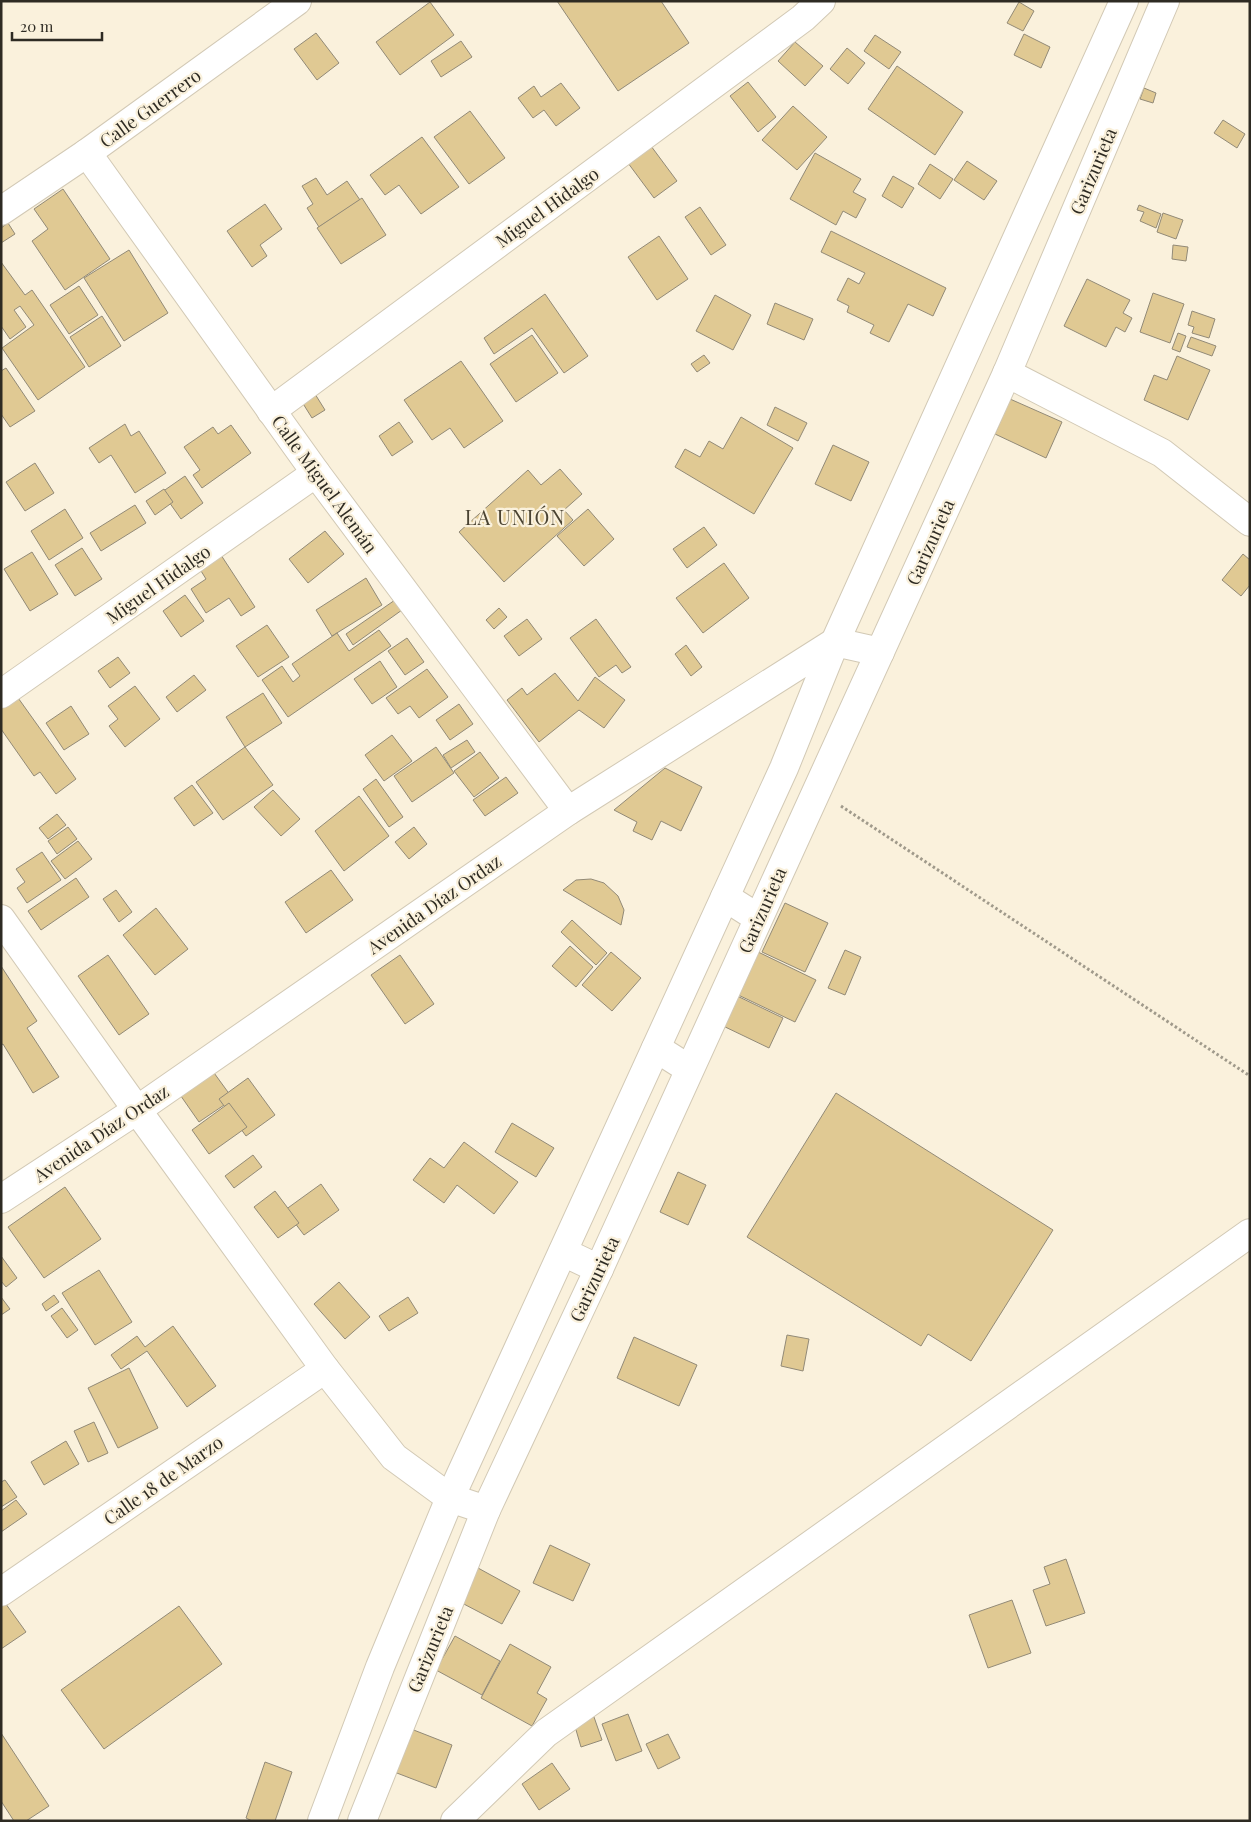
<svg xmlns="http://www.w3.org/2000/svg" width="1251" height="1822" font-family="'Playfair Display',serif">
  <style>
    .building { fill: #e0c993; stroke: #928a77 }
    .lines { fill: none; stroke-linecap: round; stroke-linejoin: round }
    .minor-casing { stroke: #d2c9b5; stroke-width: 30 }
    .tertiary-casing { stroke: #d2c9b5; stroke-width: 30 }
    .secondary-casing { stroke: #d2c9b5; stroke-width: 30 }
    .path { stroke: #a09a8b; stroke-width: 3; stroke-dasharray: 2.5 2.5; stroke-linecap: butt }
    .minor { stroke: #fff; stroke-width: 28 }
    .tertiary { stroke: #fff; stroke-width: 28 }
    .secondary { stroke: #fff; stroke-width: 28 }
    .labels { text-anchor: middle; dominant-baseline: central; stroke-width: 4.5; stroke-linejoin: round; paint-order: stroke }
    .street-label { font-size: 18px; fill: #2e2b23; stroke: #faf1dc }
    .quarter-label { font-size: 20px; letter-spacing: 1px; fill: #4a4332; stroke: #faf1dc }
  </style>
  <rect width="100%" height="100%" fill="#faf1dc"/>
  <g class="building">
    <polygon points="557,1 661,1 689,43 618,91"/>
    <polygon points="430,2 454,35 400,75 376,42"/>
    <polygon points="1019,2 1034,11 1023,31 1007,23"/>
    <polygon points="316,33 339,63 317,80 294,49"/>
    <polygon points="1024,34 1050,47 1041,68 1014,55"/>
    <polygon points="875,35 901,52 889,69 864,51"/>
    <polygon points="461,41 472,57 441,77 431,61"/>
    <polygon points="795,42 823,66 805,86 778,61"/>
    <polygon points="847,48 865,63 848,84 830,69"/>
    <polygon points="897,66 963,112 935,155 868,109"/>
    <polygon points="748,82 776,117 758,132 730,96"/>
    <polygon points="561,83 580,108 556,126 544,110 533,118 518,98 534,86 541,97"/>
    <polygon points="1144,88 1156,93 1153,103 1140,99"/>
    <polygon points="793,106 827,137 797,170 762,140"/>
    <polygon points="470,111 505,158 469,184 434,137"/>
    <polygon points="1223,120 1245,134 1237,148 1214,133"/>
    <polygon points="422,137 459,187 421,214 399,185 385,195 370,175"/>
    <polygon points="651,146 677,181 654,198 628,163"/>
    <polygon points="815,153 861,179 853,192 866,199 856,218 843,211 836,225 790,199"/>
    <polygon points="967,161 997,181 984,200 954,180"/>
    <polygon points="930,164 953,179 940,199 918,184"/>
    <polygon points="893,176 914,188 902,208 882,196"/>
    <polygon points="316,178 327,195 347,181 360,200 319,227 307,208 313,204 302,186"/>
    <polygon points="63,189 110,259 65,290 32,241 48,229 34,209"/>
    <polygon points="362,198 386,235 341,264 317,228"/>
    <polygon points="265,204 282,229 260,245 267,256 252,267 227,231"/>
    <polygon points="1139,205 1161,214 1156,228 1140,221 1144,212 1137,210"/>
    <polygon points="700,207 726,245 711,255 685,217"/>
    <polygon points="1163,213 1183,220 1176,239 1157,232"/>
    <polygon points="8,223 15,234 1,243 1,228"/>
    <polygon points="831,231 946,288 933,316 908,304 889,342 870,333 874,325 847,312 849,306 837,300 848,278 859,284 865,273 821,252"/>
    <polygon points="659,236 688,279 657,300 628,257"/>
    <polygon points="1173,245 1188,247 1186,261 1172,259"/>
    <polygon points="129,250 168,313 124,341 84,278"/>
    <polygon points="1,262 25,295 32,290 85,367 38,400 2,348 34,325 20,306 14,310 26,327 10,339 1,326"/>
    <polygon points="1087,279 1130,300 1123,313 1132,318 1125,332 1116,327 1106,347 1064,326"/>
    <polygon points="79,286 98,315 69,334 50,305"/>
    <polygon points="1153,293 1184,304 1170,343 1140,332"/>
    <polygon points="545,294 588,356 564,373 532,328 494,354 484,338"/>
    <polygon points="715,295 751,315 733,350 696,331"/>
    <polygon points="775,303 813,319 804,340 767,324"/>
    <polygon points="1192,311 1215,319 1209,338 1192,333 1194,327 1188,325"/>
    <polygon points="102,316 121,346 89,367 70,337"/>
    <polygon points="1178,333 1186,336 1180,352 1172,349"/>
    <polygon points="532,335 558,373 516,402 490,364"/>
    <polygon points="1191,337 1216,346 1212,356 1187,347"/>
    <polygon points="704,355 710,363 697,372 691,364"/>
    <polygon points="1177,356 1210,370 1188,420 1144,400 1154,375 1167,380"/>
    <polygon points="461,361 503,421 464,448 450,428 432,440 404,400"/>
    <polygon points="6,368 35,411 10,427 1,414 1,371"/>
    <polygon points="315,394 325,410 312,418 302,402"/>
    <polygon points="1010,399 1062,422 1046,458 995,434"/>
    <polygon points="775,407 807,423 798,441 767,425"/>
    <polygon points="741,417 793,448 754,514 675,467 685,449 700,457 709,441 723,449"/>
    <polygon points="399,422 413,442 392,456 379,436"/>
    <polygon points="125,424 131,436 139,431 166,473 135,493 111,455 99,463 89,448"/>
    <polygon points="231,425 251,453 202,488 193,475 200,470 184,447 213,427 218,434"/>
    <polygon points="833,445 869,462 851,501 815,484"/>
    <polygon points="35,463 54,493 25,511 6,482"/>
    <polygon points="560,469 582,494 564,510 573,520 504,582 459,532 528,470 541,485"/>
    <polygon points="185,476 203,503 181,519 162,492"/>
    <polygon points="164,489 173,502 155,515 146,501"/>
    <polygon points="135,505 146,523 101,551 90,533"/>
    <polygon points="65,509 83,538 49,560 31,531"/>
    <polygon points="588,509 614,539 584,566 557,536"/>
    <polygon points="704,527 717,545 687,568 673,549"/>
    <polygon points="325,531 344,554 308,583 289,559"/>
    <polygon points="82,548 102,579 75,596 55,565"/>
    <polygon points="32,552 58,594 30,611 4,569"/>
    <polygon points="219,552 255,607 241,616 229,598 206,613 191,589 206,579 198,566"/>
    <polygon points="1243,554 1250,560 1250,585 1241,596 1222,580"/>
    <polygon points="724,563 749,598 703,633 676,598"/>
    <polygon points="366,578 382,605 332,636 316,610"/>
    <polygon points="185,595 204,621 181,637 163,611"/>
    <polygon points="395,600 402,610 353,645 346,634"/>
    <polygon points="499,608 507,617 494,629 486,620"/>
    <polygon points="527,619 542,639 519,656 504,636"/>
    <polygon points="596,619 631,667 622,673 616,665 599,677 570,638"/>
    <polygon points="267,625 289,657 258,677 236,646"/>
    <polygon points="379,630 391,646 288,717 262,680 282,666 293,682 300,676 292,664 337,633 349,651"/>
    <polygon points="407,638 424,662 405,675 388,651"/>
    <polygon points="686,645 702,667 691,676 675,654"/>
    <polygon points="118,657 130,673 110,688 98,671"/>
    <polygon points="380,661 397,687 372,704 354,679"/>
    <polygon points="427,669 448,697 419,718 410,706 398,714 386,698"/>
    <polygon points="555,673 578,701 595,677 625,700 604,728 579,710 539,742 507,700 522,688 527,695"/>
    <polygon points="194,675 206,690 177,712 166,697"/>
    <polygon points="135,686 160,719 125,747 109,726 118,719 108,706"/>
    <polygon points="263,693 282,723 245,747 226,717"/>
    <polygon points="16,695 76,779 56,794 40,772 34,776 1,729 1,705"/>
    <polygon points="459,704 473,724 450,740 436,720"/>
    <polygon points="71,706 89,734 64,750 46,723"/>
    <polygon points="392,735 412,761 384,781 365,755"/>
    <polygon points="467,740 475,752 451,768 443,755"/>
    <polygon points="245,747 273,785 223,820 196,782"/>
    <polygon points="436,747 454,773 412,802 394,776"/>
    <polygon points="480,752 499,778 474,797 454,771"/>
    <polygon points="665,768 702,787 681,831 661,821 652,840 633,831 637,822 614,810"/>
    <polygon points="506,777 518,793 485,816 473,800"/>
    <polygon points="376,779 403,817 389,827 363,789"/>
    <polygon points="192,785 213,813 194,826 174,798"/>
    <polygon points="273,790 300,819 281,836 254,807"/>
    <polygon points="359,796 389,836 344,871 315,831"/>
    <polygon points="57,814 66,825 48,839 39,828"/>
    <polygon points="68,827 77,839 57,854 48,841"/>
    <polygon points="414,827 427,844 409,859 395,842"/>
    <polygon points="78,841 92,859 65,879 51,861"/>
    <polygon points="42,852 61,880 27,903 17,888 25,882 16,869"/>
    <polygon points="331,870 353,900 306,933 285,902"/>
    <polygon points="76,878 89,897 41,930 28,911"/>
    <polygon points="591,879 604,883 618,896 624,910 621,925 563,890 576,880"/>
    <polygon points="116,890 132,912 119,922 103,899"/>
    <polygon points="785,903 828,923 805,972 762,952"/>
    <polygon points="156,908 188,949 155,975 123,935"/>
    <polygon points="572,920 607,953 596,965 561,932"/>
    <polygon points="570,946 593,967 576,987 552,966"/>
    <polygon points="754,950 816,980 795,1022 734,993"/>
    <polygon points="845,950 861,957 845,995 828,988"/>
    <polygon points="611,952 641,978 612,1011 582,985"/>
    <polygon points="108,955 149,1014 119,1035 78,976"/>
    <polygon points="400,955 434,1004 405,1024 371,975"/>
    <polygon points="1,966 37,1021 27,1028 59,1077 33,1093 3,1044 1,1045"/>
    <polygon points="733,994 783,1018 769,1048 719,1024"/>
    <polygon points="209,1066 233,1099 199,1122 176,1089"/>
    <polygon points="248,1078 275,1115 246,1136 219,1099"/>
    <polygon points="836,1093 1053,1230 971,1361 928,1334 921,1346 747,1237"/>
    <polygon points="229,1103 247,1127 209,1154 192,1130"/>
    <polygon points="512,1123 554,1148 536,1177 495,1152"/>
    <polygon points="464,1142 518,1182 494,1214 457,1185 444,1203 413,1180 430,1158 444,1168"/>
    <polygon points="253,1155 262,1167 234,1188 225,1176"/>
    <polygon points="678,1172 706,1185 688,1225 660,1212"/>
    <polygon points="321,1184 339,1210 304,1235 285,1210"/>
    <polygon points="65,1187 101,1239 44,1278 8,1227"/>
    <polygon points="275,1191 299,1223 278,1238 254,1207"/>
    <polygon points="1,1256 17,1278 6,1287 1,1281"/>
    <polygon points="99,1270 132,1322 95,1345 62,1293"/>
    <polygon points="339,1282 370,1317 345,1339 314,1304"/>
    <polygon points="54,1295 59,1302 46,1311 42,1304"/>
    <polygon points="1,1297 10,1309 1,1315"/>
    <polygon points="408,1297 418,1313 389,1331 379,1316"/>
    <polygon points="62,1308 78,1330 67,1338 51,1316"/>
    <polygon points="173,1326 216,1386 187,1407 147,1351 121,1369 111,1355 137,1336 145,1347"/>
    <polygon points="787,1335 809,1339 803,1371 781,1366"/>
    <polygon points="634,1337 697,1365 679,1406 617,1378"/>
    <polygon points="129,1368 158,1428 118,1448 88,1388"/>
    <polygon points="94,1422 108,1453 88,1462 74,1431"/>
    <polygon points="66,1441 79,1464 44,1485 31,1462"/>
    <polygon points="5,1480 17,1497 1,1507 1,1482"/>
    <polygon points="16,1500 27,1514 1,1532 1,1511"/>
    <polygon points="550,1545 590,1564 573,1601 533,1583"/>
    <polygon points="1066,1559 1085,1613 1046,1626 1033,1590 1050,1584 1044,1567"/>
    <polygon points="478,1568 520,1591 502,1624 460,1602"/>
    <polygon points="3,1600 26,1632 1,1649 1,1602"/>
    <polygon points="1012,1600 1031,1653 988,1668 969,1615"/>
    <polygon points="179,1606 222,1664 104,1749 61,1690"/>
    <polygon points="455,1636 500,1661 482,1695 436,1670"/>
    <polygon points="510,1644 551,1667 537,1693 547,1699 532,1726 481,1698"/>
    <polygon points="628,1714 642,1751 616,1761 602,1724"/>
    <polygon points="594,1717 602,1740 581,1747 574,1723"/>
    <polygon points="406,1727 452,1745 436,1788 389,1770"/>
    <polygon points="1,1733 49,1806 26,1821 14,1821 1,1801"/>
    <polygon points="668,1734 680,1758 658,1769 646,1744"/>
    <polygon points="265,1762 292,1772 275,1821 252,1821 246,1818"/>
    <polygon points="552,1763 570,1789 539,1810 522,1784"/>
  </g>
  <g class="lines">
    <g class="minor-casing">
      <g id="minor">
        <polyline points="87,153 316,473 568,811"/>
        <polyline points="1,211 87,153 297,1"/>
        <polyline points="1007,373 1162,453 1250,522"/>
        <polyline points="271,411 803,18 821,1"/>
        <polyline points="1,694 316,473"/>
        <polyline points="1,919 137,1110 325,1369 394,1457 450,1498 486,1510"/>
        <polyline points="1,1199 137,1110 568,811 835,642 880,652"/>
        <polyline points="1,1592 325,1369"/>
        <polyline points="455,1821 546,1733 1250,1233"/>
      </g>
    </g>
    <g class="tertiary-casing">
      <g id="tertiary">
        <polyline points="725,897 758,918"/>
        <polyline points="656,1048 689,1069"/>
        <polyline points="563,1252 599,1269"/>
      </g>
    </g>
    <g class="secondary-casing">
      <g id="secondary">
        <polyline points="322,1821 380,1667 450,1498 784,768 835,642 1124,1"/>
        <polyline points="362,1821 486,1510 599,1269 1007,373 1165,1"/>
      </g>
    </g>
    <polyline class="path" points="841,806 1250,1076"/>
    <use href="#minor" class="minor"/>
    <use href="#tertiary" class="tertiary"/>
    <use href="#secondary" class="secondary"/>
  </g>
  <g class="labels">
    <g class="street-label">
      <text transform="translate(150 108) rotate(-36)">Calle Guerrero</text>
      <text transform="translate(1093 171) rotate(-67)">Garizurieta</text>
      <text transform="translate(547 207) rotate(-36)">Miguel Hidalgo</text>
      <text transform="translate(325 484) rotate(54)">Calle Miguel Alemán</text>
      <text transform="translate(930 542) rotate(-66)">Garizurieta</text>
      <text transform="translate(158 584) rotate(-35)">Miguel Hidalgo</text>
      <text transform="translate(434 904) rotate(-35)">Avenida Díaz Ordaz</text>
      <text transform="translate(762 910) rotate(-66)">Garizurieta</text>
      <text transform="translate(101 1133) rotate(-34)">Avenida Díaz Ordaz</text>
      <text transform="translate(594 1279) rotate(-65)">Garizurieta</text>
      <text transform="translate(163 1480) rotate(-35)">Calle 18 de Marzo</text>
      <text transform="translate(430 1649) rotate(-68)">Garizurieta</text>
    </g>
    <g class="quarter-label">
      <text x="515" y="516">LA UNIÓN</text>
    </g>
  </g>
  <rect width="1251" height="1822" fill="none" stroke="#2e2b23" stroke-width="5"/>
  <path d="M12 32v8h90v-8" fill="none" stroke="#2e2b23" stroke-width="2.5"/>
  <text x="20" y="32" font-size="15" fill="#2e2b23" stroke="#faf1dc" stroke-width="4" paint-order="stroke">20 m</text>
</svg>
